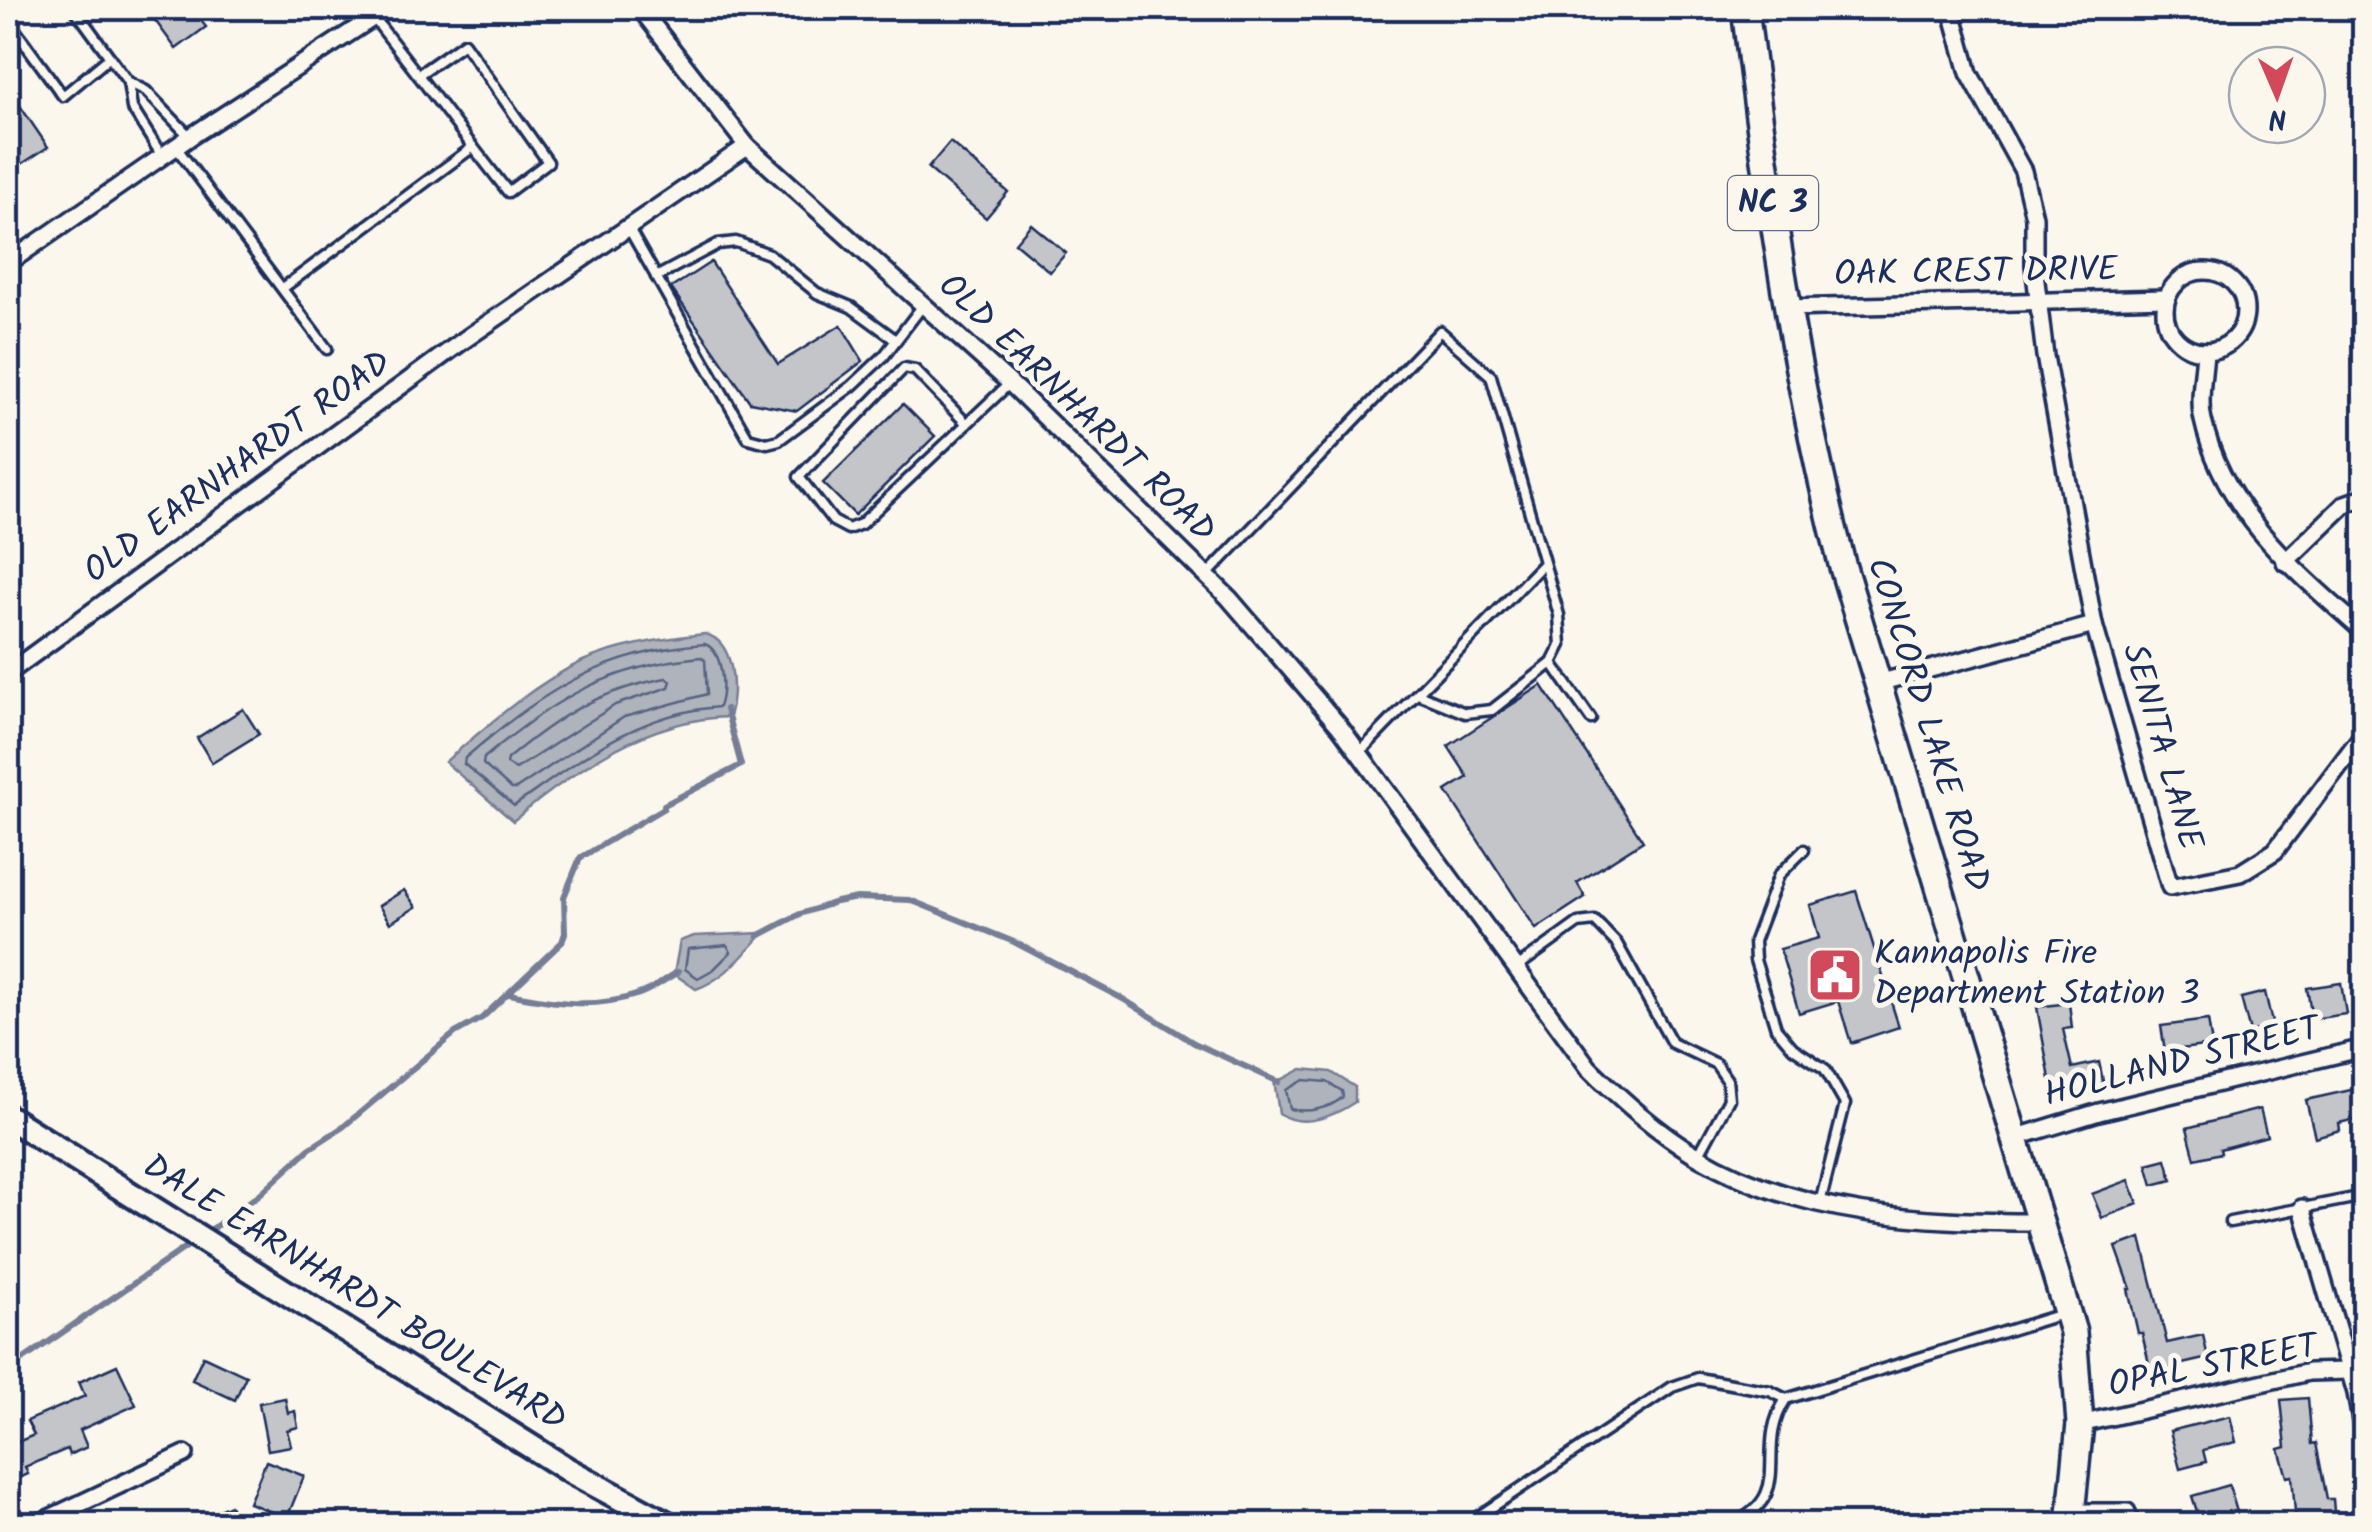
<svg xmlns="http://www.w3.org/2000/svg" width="2372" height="1532" font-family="Kalam,sans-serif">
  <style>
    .water { fill: #afb3bb; stroke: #747e96; stroke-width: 2.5 }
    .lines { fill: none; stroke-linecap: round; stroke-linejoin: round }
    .shore { stroke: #566483; stroke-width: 2.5 }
    .stream { stroke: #747e96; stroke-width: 6 }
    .building { fill: #c3c5c9; stroke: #1b2f5e; stroke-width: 2.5 }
    .lane-casing { stroke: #1b2f5e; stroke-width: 15 }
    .street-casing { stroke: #1b2f5e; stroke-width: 22 }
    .secondary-casing { stroke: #1b2f5e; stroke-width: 30 }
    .primary-casing { stroke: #1b2f5e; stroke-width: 32 }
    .lane { stroke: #fbf7ec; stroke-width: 8 }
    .street { stroke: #fbf7ec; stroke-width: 15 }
    .secondary { stroke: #fbf7ec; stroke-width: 22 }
    .primary { stroke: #fbf7ec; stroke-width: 25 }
    .labels { text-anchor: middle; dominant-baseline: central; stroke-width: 10; stroke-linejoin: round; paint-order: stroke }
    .shield { fill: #fbf7ec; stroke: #5e6b89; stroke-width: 2.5 }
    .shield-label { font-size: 32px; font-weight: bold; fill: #1b2f5e }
    .street-label { font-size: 35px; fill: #1b2f5e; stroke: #fbf7ec }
    .poi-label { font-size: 35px; fill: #1b2f5e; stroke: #fbf7ec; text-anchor: start }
  </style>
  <rect width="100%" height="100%" fill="#fbf7ec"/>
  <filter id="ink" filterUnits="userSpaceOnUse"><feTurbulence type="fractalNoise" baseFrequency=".01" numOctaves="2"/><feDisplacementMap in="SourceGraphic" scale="20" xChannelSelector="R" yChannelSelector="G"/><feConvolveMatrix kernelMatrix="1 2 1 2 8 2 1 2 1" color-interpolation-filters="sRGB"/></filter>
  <g filter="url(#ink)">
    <g class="water">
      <path d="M705,634C735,641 737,690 729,717C646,719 576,769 513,821L445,762C487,726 532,685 583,661C620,645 665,638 705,634Z"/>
      <path d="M764,933C743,955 725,979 696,989L674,974L680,941L694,936Z"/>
      <path d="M1302,1069L1331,1072L1355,1087V1102C1334,1116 1302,1130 1279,1113L1274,1080L1283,1079Z"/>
    </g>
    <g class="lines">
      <g class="shore">
        <path d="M705,644C724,652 725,690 719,707C636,713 580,760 514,806L464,764L465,758C540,693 603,651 705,644Z"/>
        <path d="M701,657L705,660L707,694L624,717L516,789H511L483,764L484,758C554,699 608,666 701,657Z"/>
        <path d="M666,678L671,681L669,687L615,705L516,769L506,764L507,759C560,715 598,691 666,678Z"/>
        <polygon points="727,945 731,952 714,969 698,978 685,969 688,949"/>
        <path d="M1304,1080L1327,1082L1342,1091L1343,1097C1329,1109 1308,1113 1290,1109L1286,1090Z"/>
      </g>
      <g class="stream">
        <polyline points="758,936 800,914 836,902 857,898 910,900 1014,942 1123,999 1194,1043 1279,1082"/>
        <path d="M510,994C553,1003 594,1009 636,995C651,991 665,979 678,972"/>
        <polyline points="205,1234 260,1194 309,1149 343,1127 455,1033 482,1018 562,942 565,933 564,897 580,858 664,808 664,805 741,765 726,709"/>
        <polyline points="8,1370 195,1241"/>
      </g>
    </g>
    <g class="building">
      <polygon points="146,8 191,8 206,27 176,49"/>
      <polygon points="8,88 48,147 8,173"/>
      <polygon points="950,142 1008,192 986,218 928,168"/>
      <polygon points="1031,224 1066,253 1050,272 1015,243"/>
      <polygon points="711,262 778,364 841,325 863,361 797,411 750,402 671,288"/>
      <polygon points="903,404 935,436 855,515 823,483"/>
      <polygon points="1542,685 1643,841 1577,883 1585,897 1536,929 1446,791 1468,777 1448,746"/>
      <polygon points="243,709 259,734 212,763 197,738"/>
      <polygon points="404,890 416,907 390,923 379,906"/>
      <polygon points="1856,891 1899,1027 1851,1043 1838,1001 1799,1013 1780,949 1819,938 1810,905"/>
      <polygon points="2341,983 2346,1014 2312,1019 2307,988"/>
      <polygon points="2265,992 2273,1027 2250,1032 2241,998"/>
      <polygon points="2069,1003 2072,1028 2063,1029 2072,1068 2099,1062 2105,1090 2054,1101 2037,1007"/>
      <polygon points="2208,1020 2212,1045 2165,1051 2161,1026"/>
      <polygon points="2364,1087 2364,1117 2339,1123 2340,1130 2315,1137 2306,1100"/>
      <polygon points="2260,1109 2267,1136 2220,1149 2221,1153 2195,1159 2187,1128"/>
      <polygon points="2166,1159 2172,1180 2153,1185 2147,1164"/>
      <polygon points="2129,1180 2138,1204 2102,1218 2092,1194"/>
      <polygon points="2141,1238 2167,1343 2203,1335 2208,1358 2178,1365 2181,1380 2154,1386 2142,1333 2138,1333 2128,1289 2131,1289 2116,1247"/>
      <polygon points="203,1356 246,1376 235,1400 192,1380"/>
      <polygon points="117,1365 136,1405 80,1430 87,1447 69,1455 67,1449 25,1467 28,1474 8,1483 8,1446 34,1435 27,1421 85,1396 79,1382"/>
      <polygon points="285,1398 288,1413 295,1411 298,1427 287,1430 291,1446 268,1450 259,1403"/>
      <polygon points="2308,1398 2312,1444 2316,1443 2327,1499 2333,1499 2335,1524 2296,1524 2292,1476 2287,1477 2279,1449 2286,1447 2281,1400"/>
      <polygon points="2230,1416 2236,1442 2203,1450 2206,1462 2180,1469 2170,1431"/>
      <polygon points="266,1461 304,1476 287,1518 249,1503"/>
      <polygon points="2229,1485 2237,1512 2226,1516 2229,1524 2201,1524 2192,1496"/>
      <polygon points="230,1505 240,1524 220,1524 214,1512"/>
    </g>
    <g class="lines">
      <g class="lane-casing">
        <g id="lane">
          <polyline points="74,8 128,82 132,108 162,156"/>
          <polyline points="8,20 63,96 110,57"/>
          <polyline points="418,75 473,147"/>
          <polyline points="128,82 146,91 190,137"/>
          <polyline points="176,147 327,349"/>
          <polyline points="628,227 748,438 767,443 779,440 852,386 884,356 924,304"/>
          <polyline points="656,277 718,244 736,242 769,254 817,293 851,307 896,340"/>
          <polyline points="283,288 473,147 508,192 548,162 464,43 418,75 366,8"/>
          <polyline points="967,424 915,370 904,368 799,477 833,521 848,529 861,524 1010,383"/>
          <polyline points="1206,576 1440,331 1491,376 1559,615 1561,645 1552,663 1492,710 1465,713 1418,694"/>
          <polyline points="1552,663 1591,719"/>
          <polyline points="1359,753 1543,564"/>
          <polyline points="1804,850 1779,875 1754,941 1755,960 1776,1028 1793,1048 1825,1069 1845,1104 1820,1203"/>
          <polyline points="1517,967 1578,923 1595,921 1617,944 1672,1043 1716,1064 1727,1080 1729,1099 1698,1156"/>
          <polyline points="2230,1222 2364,1196"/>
          <polyline points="1467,1524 1672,1387 1698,1378 1770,1391 1786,1399"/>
          <path d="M1733,1524C1798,1492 1752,1451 1786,1399L2062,1314"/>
        </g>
      </g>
      <g class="street-casing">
        <g id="street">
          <polyline points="640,8 747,146"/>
          <polyline points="1951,8 1969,73 2023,171 2034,217 2034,265 2045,356 2094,625 2170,887 2240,873 2275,851 2364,733"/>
          <polyline points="8,263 190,137 388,8"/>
          <circle cx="2205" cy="311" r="40"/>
          <polyline points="1787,308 2167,298"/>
          <path d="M2205,351C2204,372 2198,400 2203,420C2223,512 2298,573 2364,632"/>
          <polyline points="2285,562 2345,504 2364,497"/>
          <path d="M8,673L464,340L747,146L1010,383L1229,598L1340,727L1589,1068C1622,1100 1656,1131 1696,1155C1799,1217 1923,1222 2040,1222"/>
          <polyline points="1878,683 2094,625"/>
          <polyline points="2014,1138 2099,1112 2364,1048"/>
          <polyline points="2302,1208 2356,1393 2364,1438"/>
          <polyline points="2080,1424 2309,1372 2349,1371"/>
          <polyline points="2072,1512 2127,1512 2131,1524"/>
          <polyline points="37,1524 185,1454"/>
        </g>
      </g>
      <g class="secondary-casing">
        <polyline id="secondary" points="8,1117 568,1470 668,1524"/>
      </g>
      <g class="primary-casing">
        <path id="primary" d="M1745,8C1768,194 1795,382 1842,564L2073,1332L2080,1424L2070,1524"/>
      </g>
      <use href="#lane" class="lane"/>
      <use href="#street" class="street"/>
      <use href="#secondary" class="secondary"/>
      <use href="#primary" class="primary"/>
    </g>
  </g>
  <defs>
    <g id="civic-square" transform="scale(2.875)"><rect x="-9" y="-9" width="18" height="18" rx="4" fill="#d1495b" stroke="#fbf7ec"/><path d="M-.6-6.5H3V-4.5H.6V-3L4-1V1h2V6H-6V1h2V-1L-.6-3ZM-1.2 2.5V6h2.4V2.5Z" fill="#fff"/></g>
  </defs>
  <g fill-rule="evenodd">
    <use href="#civic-square" x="1835" y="975"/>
  </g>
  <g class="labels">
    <rect class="shield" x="1728" y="176" width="90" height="54" rx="8"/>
    <g class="shield-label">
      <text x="1773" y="203">NC 3</text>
    </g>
    <g class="street-label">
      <text transform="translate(1976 273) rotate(-1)">OAK CREST DRIVE</text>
      <text transform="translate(1076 409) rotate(44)">OLD EARNHARDT ROAD</text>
      <text transform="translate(238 468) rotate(-36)">OLD EARNHARDT ROAD</text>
      <text transform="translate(1927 725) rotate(73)">CONCORD LAKE ROAD</text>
      <text transform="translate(2161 747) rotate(74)">SENITA LANE</text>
      <text transform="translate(2182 1063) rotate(-14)">HOLLAND STREET</text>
      <text transform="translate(354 1294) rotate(32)">DALE EARNHARDT BOULEVARD</text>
      <text transform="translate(2213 1367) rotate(-11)">OPAL STREET</text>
    </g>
    <g class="poi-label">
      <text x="1874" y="955">Kannapolis Fire<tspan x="1874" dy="40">Department Station 3</tspan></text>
    </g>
  </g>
  <rect width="2372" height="1532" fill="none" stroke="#fbf7ec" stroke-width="40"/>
  <rect x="20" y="20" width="2332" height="1492" fill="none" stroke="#1b2f5e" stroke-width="4" filter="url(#ink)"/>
  <g transform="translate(2277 95) rotate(178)"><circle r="48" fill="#fbf7ec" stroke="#a1a7b3" stroke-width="2.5"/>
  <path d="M0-8L18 38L0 25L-18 38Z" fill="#d1495b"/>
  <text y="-15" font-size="28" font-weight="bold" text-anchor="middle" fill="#1b2f5e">N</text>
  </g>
</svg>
